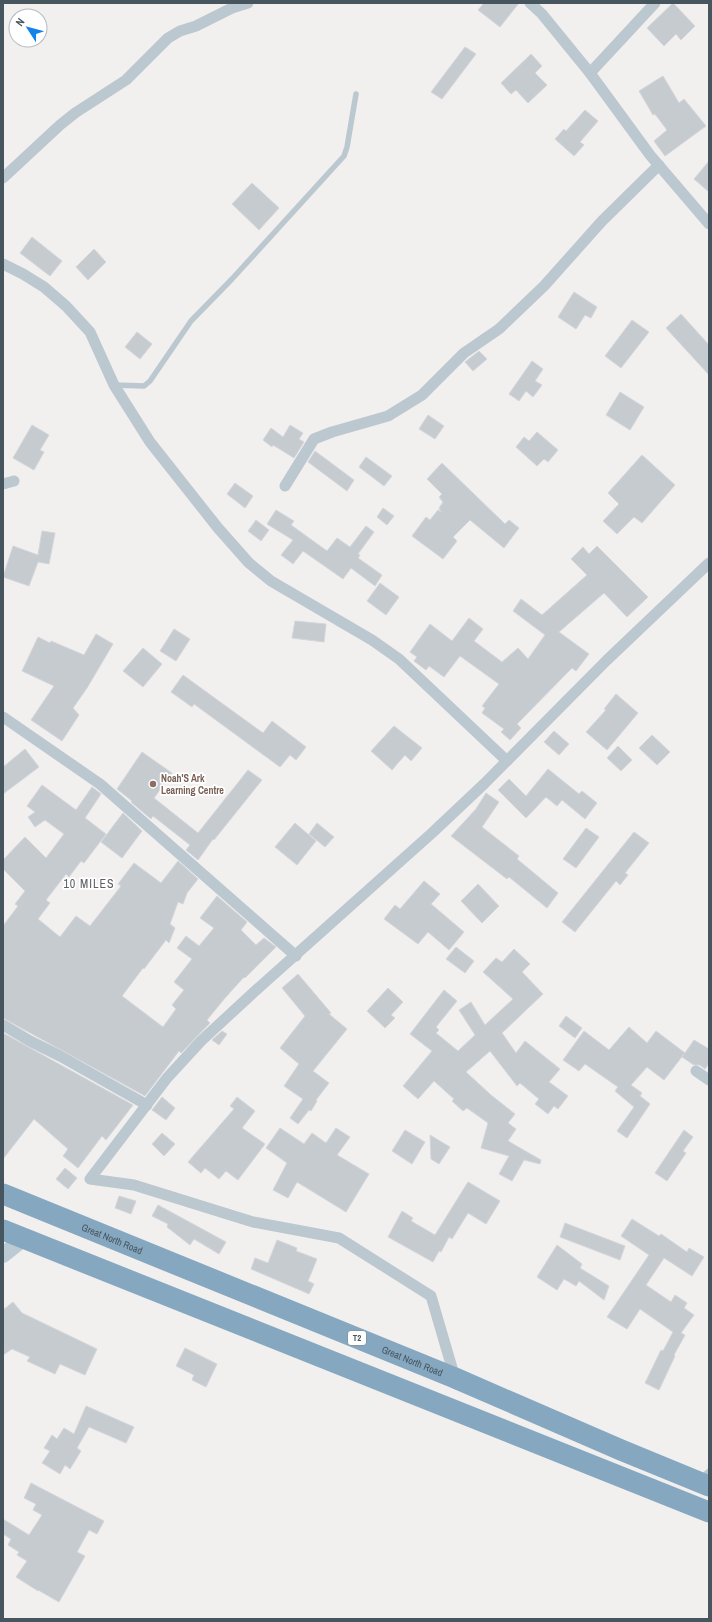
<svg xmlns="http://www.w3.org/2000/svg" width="712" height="1622" font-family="'Archivo Narrow',sans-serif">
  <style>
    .building { fill: #c6cbcf; stroke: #d3d6db }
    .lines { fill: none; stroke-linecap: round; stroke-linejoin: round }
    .lane { stroke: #bcc8cf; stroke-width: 5.5 }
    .street { stroke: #bcc8cf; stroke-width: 11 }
    .secondary { stroke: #bccad4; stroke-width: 16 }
    .highway { stroke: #85a7c0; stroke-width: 21 }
    .education-dot { fill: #8d6e63; stroke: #fff; stroke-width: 1.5 }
    .labels { text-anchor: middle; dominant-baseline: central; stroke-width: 3.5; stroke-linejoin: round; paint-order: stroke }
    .shield { fill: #fff; stroke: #7e888e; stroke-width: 1 }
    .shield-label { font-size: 9px; font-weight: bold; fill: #46555e }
    .education-label { font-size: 10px; font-weight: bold; fill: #785e54; stroke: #fff; text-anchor: start }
    .street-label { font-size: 10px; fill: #46555e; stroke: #fff }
    .quarter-label { font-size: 12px; letter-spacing: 1px; fill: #5b6064; stroke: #fff }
  </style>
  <rect width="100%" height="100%" fill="#f2efef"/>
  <g class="building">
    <polygon points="484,3 519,3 500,27 478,10"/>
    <polygon points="673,3 695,26 681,40 676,34 664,46 647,28"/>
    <polygon points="465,47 476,54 442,99 431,92"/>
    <polygon points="531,54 542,66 535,73 547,85 528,103 516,90 511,94 501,83"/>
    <polygon points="663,76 679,103 684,99 706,126 665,156 654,141 667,130 655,114 653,115 639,91"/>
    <polygon points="585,110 598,121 580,142 584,145 574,156 555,139 564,129 566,131"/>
    <polygon points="709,161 709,192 694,179"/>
    <polygon points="252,183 279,208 259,230 232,204"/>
    <polygon points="32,237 62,261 50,276 20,253"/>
    <polygon points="94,249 106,262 88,280 76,267"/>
    <polygon points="574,292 597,307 591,318 585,315 576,329 558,317"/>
    <polygon points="681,314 709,345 709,375 666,328"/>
    <polygon points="632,320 649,332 621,368 605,356"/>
    <polygon points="137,332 152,344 140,359 125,347"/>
    <polygon points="479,351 487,359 473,371 465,362"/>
    <polygon points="532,361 543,369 535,381 542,385 533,397 526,391 519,401 509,394"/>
    <polygon points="620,392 644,407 630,430 606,415"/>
    <polygon points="428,415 444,426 435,439 419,429"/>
    <polygon points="32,425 49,435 40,450 44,452 34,470 13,458"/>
    <polygon points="290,425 303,433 299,439 304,442 294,458 273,445 272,447 263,440 271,428 283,437"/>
    <polygon points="537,432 558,450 548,462 544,459 537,466 516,447 524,437 529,441"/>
    <polygon points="315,451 354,480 347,491 308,462"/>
    <polygon points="642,455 675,485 642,523 634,517 617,534 603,521 619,504 608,493"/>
    <polygon points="366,457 392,476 384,486 359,467"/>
    <polygon points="442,463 505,524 509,520 519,528 504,548 470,520 453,537 457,541 443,559 412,536 426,517 430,520 438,510 441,512 439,508 443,502 439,497 442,494 427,479"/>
    <polygon points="235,483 253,496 245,508 227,494"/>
    <polygon points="383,508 394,516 387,525 377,517"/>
    <polygon points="276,510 294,521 291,525 327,551 337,538 350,547 366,526 374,532 358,554 360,555 358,558 382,575 375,586 351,568 343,579 303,551 293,564 281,555 293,540 267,524"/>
    <polygon points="256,520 269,530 261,541 248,531"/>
    <polygon points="42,531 55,533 49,564 38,562 29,586 3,577 13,546 38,555"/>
    <polygon points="597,546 648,597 627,617 604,593 559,632 589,654 576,671 572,668 517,724 521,728 510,740 501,732 504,729 482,713 485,708 482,706 499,684 460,656 444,677 429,666 426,670 414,661 417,657 410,652 430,624 452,641 469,618 483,629 474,641 502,662 518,648 528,659 545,635 513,611 521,599 542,615 587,575 571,559 583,547 589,554"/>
    <polygon points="380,583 399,597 386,615 367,601"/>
    <polygon points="295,621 326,624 324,642 292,638"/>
    <polygon points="174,629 190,639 176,661 160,651"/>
    <polygon points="96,634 113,644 87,688 73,708 79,715 62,741 31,720 54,686 22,671 38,637 50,643 51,641 84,655"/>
    <polygon points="143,648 162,664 143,687 123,671"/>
    <polygon points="183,675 263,733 272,721 306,747 296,760 290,755 280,767 194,704 192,707 171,692"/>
    <polygon points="616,694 638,713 607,750 586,732 606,710 604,709"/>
    <polygon points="394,726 422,748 411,761 405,755 392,770 371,751"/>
    <polygon points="554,731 569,744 559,755 544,742"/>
    <polygon points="652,735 670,752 657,765 639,748"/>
    <polygon points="618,746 632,760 621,771 607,758"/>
    <polygon points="25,749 39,767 3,794 3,767"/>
    <polygon points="142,752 172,773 154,798 198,833 248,770 262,780 214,840 213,839 198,860 186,850 190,845 153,816 151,819 131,802 132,801 117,789"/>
    <polygon points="548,769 579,794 582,791 597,803 585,819 562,800 557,806 546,797 526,818 498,790 509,779 526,796"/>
    <polygon points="42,785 76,810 92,787 96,790 101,794 85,818 106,834 84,863 81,861 69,877 66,874 46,900 50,903 38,919 60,937 76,916 90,926 121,886 118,884 134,863 161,883 178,861 198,879 187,893 183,904 178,902 170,924 175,928 169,943 166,940 144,969 143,968 122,996 163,1027 176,1009 172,1005 184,990 174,982 192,959 177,948 186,936 199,946 214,928 200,918 217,896 247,922 241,930 256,945 264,938 276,947 245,978 244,977 225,998 207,1020 210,1023 181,1053 179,1051 145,1096 3,1018 3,926 18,906 15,904 25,891 3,869 3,860 25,837 46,858 64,834 45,820 35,827 28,817 35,812 27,806"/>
    <polygon points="486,793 499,802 482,827 519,856 517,859 558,893 547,908 509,877 507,879 451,836 476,809"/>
    <polygon points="123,813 142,831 122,858 101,842"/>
    <polygon points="295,823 316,841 297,865 275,847"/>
    <polygon points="317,823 334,837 325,847 309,834"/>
    <polygon points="586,828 599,837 576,868 563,859"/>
    <polygon points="634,832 649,843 625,873 628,875 620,885 616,881 575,932 562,922"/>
    <polygon points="424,881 440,894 431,904 464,932 449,950 428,932 418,944 384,919 395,905 400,909"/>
    <polygon points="478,884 499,906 482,923 461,901"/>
    <polygon points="456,947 474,961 465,973 446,959"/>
    <polygon points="514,949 530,964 522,972 543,994 502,1033 516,1053 525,1041 560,1069 549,1082 568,1096 558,1109 554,1106 548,1114 535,1104 539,1099 520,1083 517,1086 490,1051 466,1072 491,1095 515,1114 508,1123 516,1129 508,1141 541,1160 540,1164 524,1160 512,1181 499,1174 509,1156 481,1148 488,1123 467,1108 463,1111 452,1101 454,1099 434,1081 418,1099 403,1086 432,1051 410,1034 444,990 457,1001 436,1027 439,1030 436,1033 458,1051 475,1035 459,1010 471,1002 485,1025 513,999 483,972 496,958 502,962"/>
    <polygon points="298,974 331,1013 329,1014 347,1029 313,1071 329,1083 316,1100 317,1101 311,1111 309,1110 298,1124 290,1118 303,1099 284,1086 299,1064 280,1048 305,1016 282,988"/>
    <polygon points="388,988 403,1002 391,1015 395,1018 385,1028 367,1011"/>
    <polygon points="566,1016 582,1028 575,1038 559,1026"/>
    <polygon points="629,1027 647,1043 656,1031 685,1053 694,1040 709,1049 709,1063 705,1069 700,1065 694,1065 682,1057 684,1054 664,1080 647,1067 631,1085 642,1093 640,1096 650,1104 627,1138 617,1131 634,1107 615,1091 618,1087 585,1064 579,1071 563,1060 584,1031 609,1050"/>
    <polygon points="222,1031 227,1034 219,1045 212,1040"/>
    <polygon points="3,1033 133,1105 106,1140 102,1136 78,1168 63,1156 68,1149 34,1119 3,1159"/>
    <polygon points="162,1097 175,1108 166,1120 152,1110"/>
    <polygon points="237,1097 255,1111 242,1128 265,1144 238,1180 226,1171 219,1179 205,1168 201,1173 188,1162 234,1109 230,1106"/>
    <polygon points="280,1128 304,1144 312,1133 326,1143 336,1128 350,1137 337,1155 369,1174 346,1212 297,1182 288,1198 273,1190 287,1163 266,1148"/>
    <polygon points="405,1130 425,1142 412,1164 392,1151"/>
    <polygon points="684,1130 693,1137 683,1151 686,1153 667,1181 655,1173"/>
    <polygon points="162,1133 175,1144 164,1156 152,1144"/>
    <polygon points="430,1135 450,1147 439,1164 431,1159"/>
    <polygon points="65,1168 77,1178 68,1189 56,1179"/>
    <polygon points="468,1182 500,1201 486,1224 468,1213 452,1239 449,1237 441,1252 439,1251 433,1262 388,1237 402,1211 413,1218 411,1221 435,1235"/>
    <polygon points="119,1196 136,1201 131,1214 115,1208"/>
    <polygon points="158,1205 226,1242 219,1254 194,1239 190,1245 167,1227 168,1224 152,1216"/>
    <polygon points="632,1219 659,1236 661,1234 687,1252 689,1248 704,1257 692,1276 664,1258 646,1285 671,1302 675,1295 687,1303 684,1308 694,1315 681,1333 685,1335 674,1355 675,1356 659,1390 645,1383 661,1350 663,1351 673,1332 640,1309 627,1329 607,1317 649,1255 621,1236"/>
    <polygon points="565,1223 625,1246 620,1260 560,1237"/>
    <polygon points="277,1240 297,1248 296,1251 317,1259 308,1281 314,1284 309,1294 251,1269 255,1258 268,1263"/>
    <polygon points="557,1245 582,1264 580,1268 609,1286 604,1300 579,1281 576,1286 564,1279 557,1290 537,1277"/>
    <polygon points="13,1302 22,1313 97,1349 85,1375 60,1364 55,1374 27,1361 30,1357 12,1349 3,1355 3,1310"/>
    <polygon points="185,1348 217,1364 206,1387 192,1380 194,1375 176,1366"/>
    <polygon points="86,1406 134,1427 126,1443 89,1427 77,1448 81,1451 70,1469 65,1465 60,1474 42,1463 50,1451 44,1448 52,1435 57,1439 64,1428 74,1434"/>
    <polygon points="31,1483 104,1521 97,1534 89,1530 77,1552 85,1556 59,1602 38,1590 38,1591 16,1577 27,1561 17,1555 19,1552 8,1545 11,1539 3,1534 3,1519 29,1535 42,1515 33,1510 36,1504 24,1498"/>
  </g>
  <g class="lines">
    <g class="lane">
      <polyline points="114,385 144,386 150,381 191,321 232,279 344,156 347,147 356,94"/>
      <polyline points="701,1478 709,1471"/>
    </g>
    <g class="street">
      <polyline points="530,3 542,14 590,73 650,155 709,224"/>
      <polyline points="590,73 655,3"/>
      <polyline points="3,178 60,125 75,113 126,80 168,38 180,31 196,26 232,8 248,3"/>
      <polyline points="3,264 23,274 44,287 66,306 90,332 114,385 150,442 218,528 249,563 271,581 372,640 399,659 507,761"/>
      <polyline points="3,484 14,481"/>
      <polyline points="285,486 314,439 332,432 388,416 422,395 464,353 499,329 544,286 602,221 659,165"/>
      <polyline points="3,717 100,784 296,956"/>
      <polyline points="3,1025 30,1041 60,1056 147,1105"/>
      <polyline points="696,1071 709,1080"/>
      <polyline points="455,1378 431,1296 339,1238 253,1222 134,1185 90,1179 167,1078 201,1041 254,992 432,833 484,784 607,660 709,563"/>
    </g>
    <polyline class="secondary" points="3,1255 23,1239"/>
    <g class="highway">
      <path id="s1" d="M3,1194L455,1378L621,1450L709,1486"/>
      <polyline points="3,1230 709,1512"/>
    </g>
  </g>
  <circle class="education-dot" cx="153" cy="784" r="4"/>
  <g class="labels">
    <rect class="shield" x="348" y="1331" width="18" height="14" rx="3"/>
    <g class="shield-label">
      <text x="357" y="1338">T2</text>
    </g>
    <g class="education-label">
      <text x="161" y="778">Noah'S Ark<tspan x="161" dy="12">Learning Centre</tspan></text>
    </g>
    <g class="street-label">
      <text stroke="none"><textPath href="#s1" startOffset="118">Great North Road</textPath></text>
      <text stroke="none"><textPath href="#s1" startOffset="442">Great North Road</textPath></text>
    </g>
    <g class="quarter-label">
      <text x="89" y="884">10 MILES</text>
    </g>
  </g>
  <rect width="712" height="1622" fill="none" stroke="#46555e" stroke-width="8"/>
  <g transform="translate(28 28) rotate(306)"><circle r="19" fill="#ffffff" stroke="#b5bbbf"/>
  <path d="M0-3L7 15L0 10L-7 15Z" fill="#1283e9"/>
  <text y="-6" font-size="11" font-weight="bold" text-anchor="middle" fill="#46555e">N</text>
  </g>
</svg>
